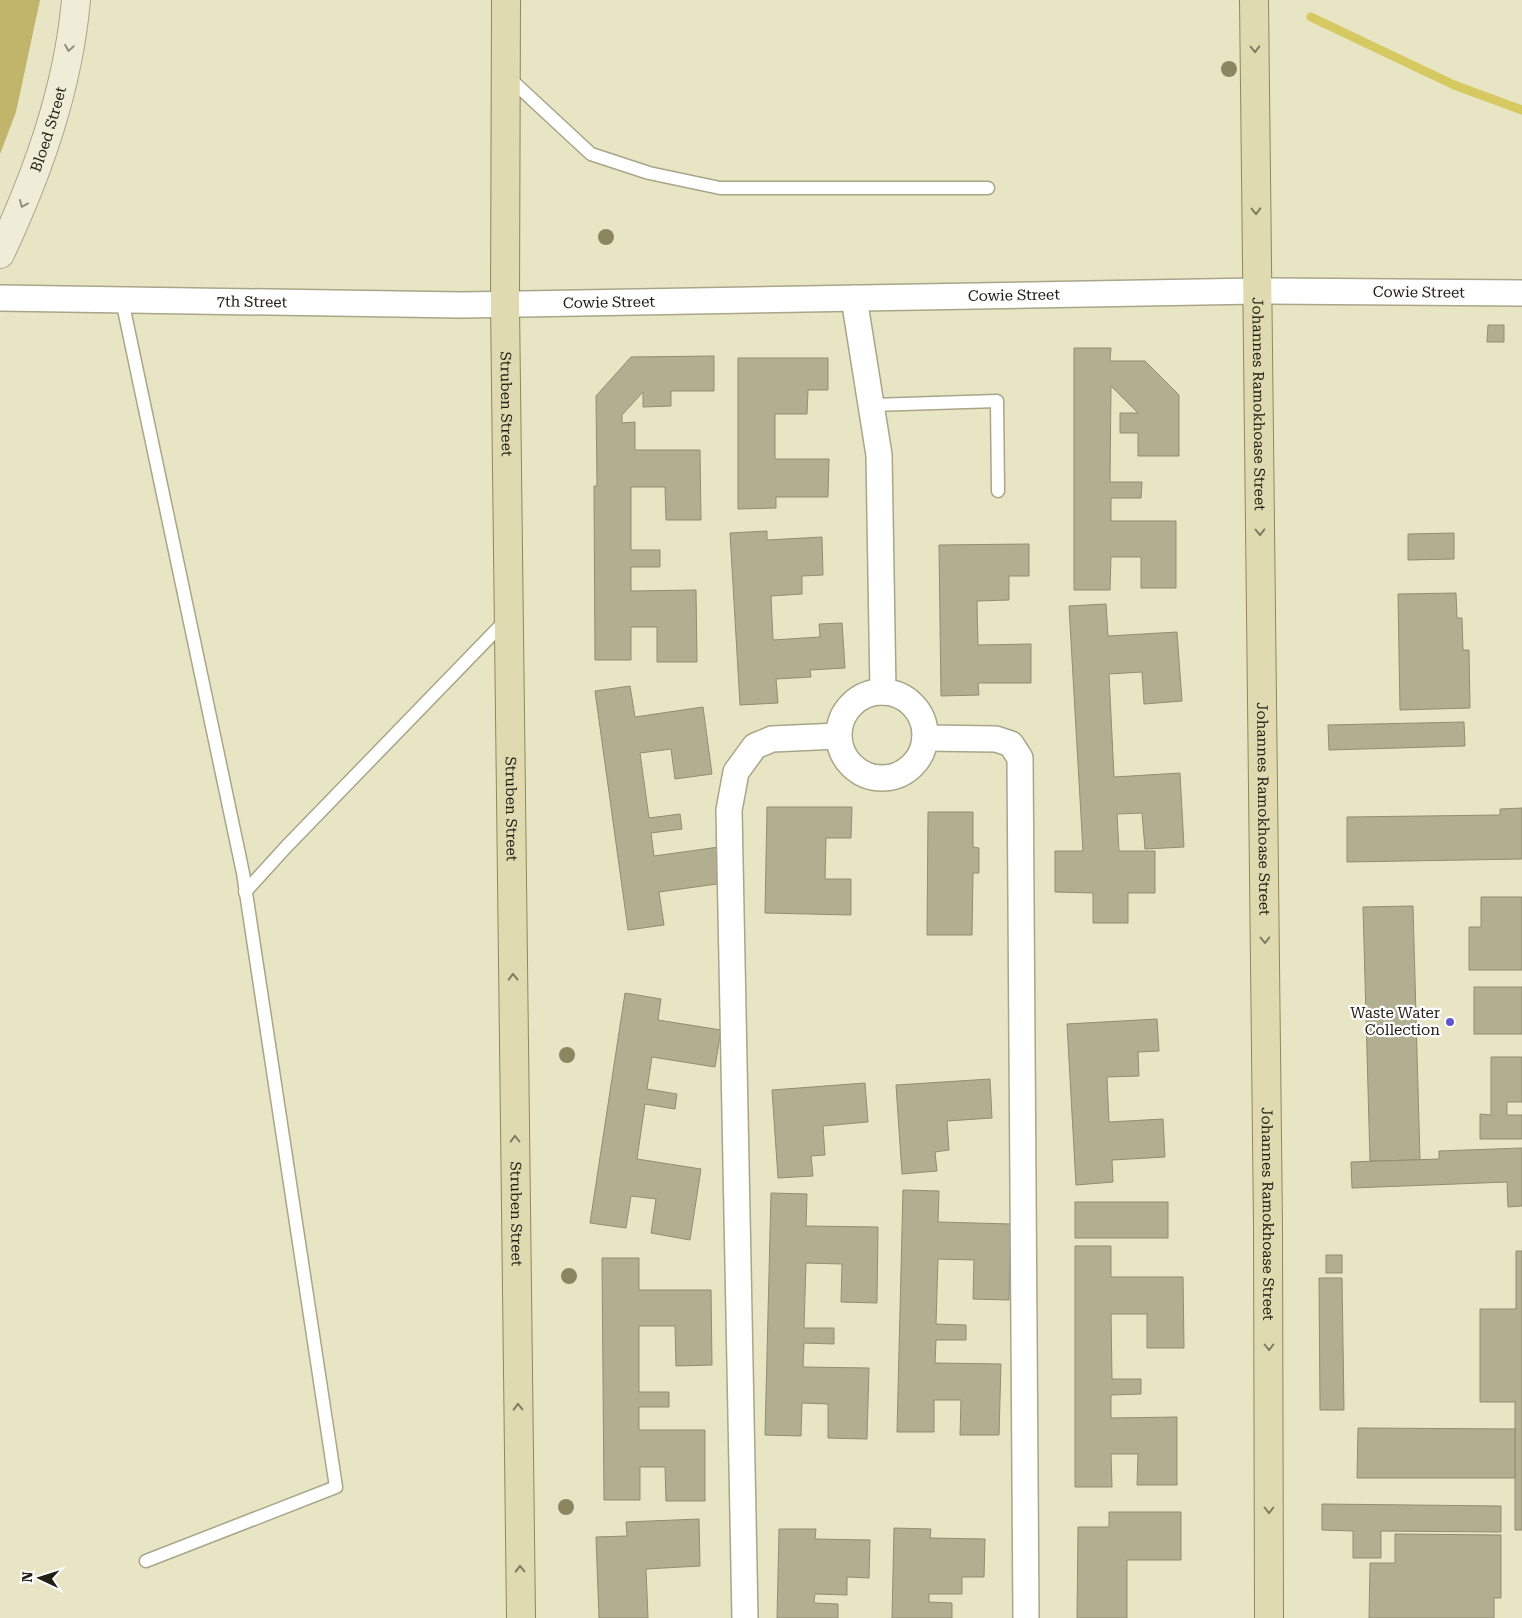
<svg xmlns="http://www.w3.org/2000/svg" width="1522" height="1618" font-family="'Roboto Serif',serif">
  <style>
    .green { fill: #c0b56a }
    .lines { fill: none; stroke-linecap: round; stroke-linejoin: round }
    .stream { stroke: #d7c961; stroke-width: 9 }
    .building { fill: #b2ae90; stroke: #918e71 }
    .service-casing { stroke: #a9a588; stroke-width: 15 }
    .minor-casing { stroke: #a9a588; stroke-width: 28 }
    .secondary-casing { stroke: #a9a588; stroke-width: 30 }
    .primary-casing { stroke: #8f8957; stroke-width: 30 }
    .service { stroke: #fff; stroke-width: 12 }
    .minor { stroke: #fff; stroke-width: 25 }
    .secondary { stroke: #efecd7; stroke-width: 28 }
    .primary { stroke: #dfdaaf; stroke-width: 28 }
    .tree { fill: #8b865f }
    .oneway { stroke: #939080 }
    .oneway2 { stroke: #807d62 }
    .poi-dot { fill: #5f56cf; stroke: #fff; stroke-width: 2 }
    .labels { text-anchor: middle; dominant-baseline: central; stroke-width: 4.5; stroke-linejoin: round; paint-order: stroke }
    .street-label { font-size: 15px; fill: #222015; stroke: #fff }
    .poi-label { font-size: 15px; fill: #222015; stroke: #fff; text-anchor: end }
  </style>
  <rect width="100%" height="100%" fill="#e8e5c5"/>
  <polygon class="green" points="0,0 40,0 16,112 0,154"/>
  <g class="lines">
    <polyline class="stream" points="1311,17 1454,85 1522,110"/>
  </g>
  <g class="building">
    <polygon points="1488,325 1504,325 1504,342 1487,342"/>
    <polygon points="1074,348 1111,348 1110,361 1145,361 1179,395 1179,456 1138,456 1138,433 1120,433 1120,413 1138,413 1111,386 1110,482 1142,482 1141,498 1111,498 1111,521 1176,521 1176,588 1141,588 1141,557 1111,557 1110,590 1074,590"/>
    <polygon points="714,356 714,391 671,391 671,406 643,407 643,392 622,415 622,423 635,422 635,450 700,450 701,520 666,520 665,487 631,487 631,550 660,550 660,567 631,567 631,591 696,590 697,662 657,662 657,627 631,627 631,660 595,660 594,486 597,486 596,396 631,357"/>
    <polygon points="738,358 828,358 828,390 808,390 807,414 775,414 775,459 829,459 828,497 776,497 776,508 738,509"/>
    <polygon points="767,531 767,540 822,537 823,575 802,576 802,594 771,596 773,640 820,637 819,624 842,623 845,668 810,670 811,677 776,679 778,703 740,705 730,533"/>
    <polygon points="1454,533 1454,559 1408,560 1408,534"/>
    <polygon points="1029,544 1029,576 1009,576 1009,600 977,601 978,645 1031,644 1031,683 978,683 979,695 941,696 939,545"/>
    <polygon points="1456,593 1457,618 1462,618 1463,650 1469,650 1470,708 1400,710 1398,594"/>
    <polygon points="1106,604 1108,636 1177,632 1182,701 1144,704 1142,672 1109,674 1114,777 1180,773 1184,847 1145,849 1142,813 1117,814 1119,851 1155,851 1155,893 1128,893 1128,923 1093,923 1093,893 1055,892 1055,851 1083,851 1069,606"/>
    <polygon points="630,686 635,717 703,707 712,774 675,779 671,749 640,753 649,818 680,814 682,829 651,833 654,856 719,847 724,883 659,892 664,925 628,930 595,691"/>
    <polygon points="1464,722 1465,746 1329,750 1328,725"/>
    <polygon points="767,807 852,807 851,838 826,838 825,879 851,879 851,915 765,913"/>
    <polygon points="1522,808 1522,859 1347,862 1347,817 1500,815 1500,809"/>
    <polygon points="928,812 973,812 973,847 979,848 979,873 973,873 972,935 927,935"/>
    <polygon points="1481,897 1522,897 1522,970 1469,970 1469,927 1481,927"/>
    <polygon points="1413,906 1420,1160 1370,1161 1363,907"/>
    <rect x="1474" y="987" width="48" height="47"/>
    <polygon points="625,993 661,999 658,1020 721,1030 715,1067 652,1057 647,1089 677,1094 675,1109 645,1104 637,1159 701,1169 690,1240 651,1233 656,1199 631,1196 626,1228 590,1223"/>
    <polygon points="1157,1019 1159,1051 1138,1052 1139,1076 1107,1077 1109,1122 1163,1119 1165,1157 1112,1160 1113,1182 1076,1185 1067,1024"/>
    <polygon points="1491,1057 1522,1057 1522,1102 1507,1102 1507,1115 1522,1115 1522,1139 1480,1139 1480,1114 1491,1115"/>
    <polygon points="990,1079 992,1118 947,1121 949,1150 935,1152 937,1171 902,1174 896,1085"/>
    <polygon points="865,1083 868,1122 823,1126 825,1155 811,1156 813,1176 778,1178 772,1090"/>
    <polygon points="1522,1148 1522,1206 1508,1207 1507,1182 1352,1188 1351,1162 1439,1159 1439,1151"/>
    <polygon points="903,1190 939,1191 938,1222 1011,1224 1009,1300 973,1299 974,1260 938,1259 936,1324 966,1325 966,1340 936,1340 935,1363 1001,1364 999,1435 960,1435 961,1400 934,1400 934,1432 897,1432"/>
    <polygon points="771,1193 807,1194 806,1226 878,1227 877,1303 841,1302 842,1264 806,1263 804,1328 834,1328 834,1344 804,1343 803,1367 869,1368 867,1439 828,1438 828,1404 802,1403 801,1436 765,1435"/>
    <rect x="1075" y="1202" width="93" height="36"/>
    <polygon points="1075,1246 1111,1246 1111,1277 1183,1277 1184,1348 1147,1348 1147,1314 1111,1314 1112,1379 1141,1379 1141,1394 1111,1395 1111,1418 1177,1417 1177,1485 1137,1485 1138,1454 1111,1454 1112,1487 1075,1487"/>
    <polygon points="1516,1251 1522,1251 1522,1530 1515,1530 1515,1402 1480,1402 1480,1309 1516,1309"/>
    <rect x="1326" y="1255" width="16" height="18"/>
    <polygon points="602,1258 639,1258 639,1290 711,1290 712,1365 676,1366 675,1326 639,1326 639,1392 669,1392 669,1407 639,1407 639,1430 705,1430 705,1501 666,1501 665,1467 640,1467 640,1500 604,1500"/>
    <polygon points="1319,1278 1342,1278 1344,1410 1320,1410"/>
    <polygon points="1358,1428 1515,1429 1515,1478 1357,1478"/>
    <polygon points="1322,1504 1501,1506 1501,1532 1381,1531 1381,1558 1353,1558 1353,1531 1322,1530"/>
    <polygon points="1109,1512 1181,1512 1181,1560 1127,1560 1127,1618 1077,1618 1078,1527 1109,1527"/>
    <polygon points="699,1519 700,1566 646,1569 648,1618 599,1618 596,1537 627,1536 626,1522"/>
    <polygon points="894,1528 931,1529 930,1538 985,1539 984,1577 962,1577 962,1594 929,1594 929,1602 952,1603 952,1618 892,1618"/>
    <polygon points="779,1529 816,1529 815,1539 870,1540 869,1578 847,1577 847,1595 815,1594 814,1603 838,1604 838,1618 777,1618"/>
    <polygon points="1395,1534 1501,1535 1501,1598 1494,1598 1494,1618 1369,1618 1370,1563 1395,1563"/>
  </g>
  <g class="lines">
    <g class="service-casing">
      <g id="service">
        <polyline points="508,77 591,154 649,173 720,188 988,188"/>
        <polyline points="122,300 243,873 336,1487 146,1561"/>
        <polyline points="872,405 997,401 998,491"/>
        <polyline points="245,892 286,847 507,619"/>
      </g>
    </g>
    <g class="minor-casing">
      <g id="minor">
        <path id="s1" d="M0,298L461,305L1257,291L1522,293"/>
        <polyline points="854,298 879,455 883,692"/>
        <circle cx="882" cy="735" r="43"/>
        <polyline points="925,738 996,739 1011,744 1020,758 1026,1618"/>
        <polyline points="745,1618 729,810 736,772 755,746 772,739 838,736"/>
      </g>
    </g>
    <g class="secondary-casing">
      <g id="secondary">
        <path id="s2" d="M0,254C38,173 68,89 76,0"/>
      </g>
    </g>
    <g class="primary-casing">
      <g id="primary">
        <path id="s3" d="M506,0L505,304L521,1618"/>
        <path id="s4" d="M1254,0L1268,1226L1269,1618"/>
      </g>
    </g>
    <use href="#service" class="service"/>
    <use href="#minor" class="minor"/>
    <use href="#secondary" class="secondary"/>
    <use href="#primary" class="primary"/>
  </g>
  <g class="tree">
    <circle cx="1229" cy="69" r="8"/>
    <circle cx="606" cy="237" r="8"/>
    <circle cx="567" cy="1055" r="8"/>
    <circle cx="569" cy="1276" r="8"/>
    <circle cx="566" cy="1507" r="8"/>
  </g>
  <defs><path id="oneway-chevron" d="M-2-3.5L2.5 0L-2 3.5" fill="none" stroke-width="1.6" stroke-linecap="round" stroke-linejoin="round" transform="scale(1.25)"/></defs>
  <g class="oneway">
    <use href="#oneway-chevron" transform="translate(69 48) rotate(99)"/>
    <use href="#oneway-chevron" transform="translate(23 204) rotate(113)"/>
  </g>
  <g class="oneway2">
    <use href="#oneway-chevron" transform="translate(1255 49) rotate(89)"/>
    <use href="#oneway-chevron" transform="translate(1256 211) rotate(89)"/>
    <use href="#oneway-chevron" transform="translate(1260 532) rotate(89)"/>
    <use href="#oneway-chevron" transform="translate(1265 940) rotate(89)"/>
    <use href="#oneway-chevron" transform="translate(513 977) rotate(-91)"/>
    <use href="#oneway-chevron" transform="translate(515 1139) rotate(-91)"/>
    <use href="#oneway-chevron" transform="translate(1269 1347) rotate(90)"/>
    <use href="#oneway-chevron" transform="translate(518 1407) rotate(-91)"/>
    <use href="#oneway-chevron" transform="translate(1269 1510) rotate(90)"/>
    <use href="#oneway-chevron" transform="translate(520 1569) rotate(-91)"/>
  </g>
  <circle class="poi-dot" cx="1450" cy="1022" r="5"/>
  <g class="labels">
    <g class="street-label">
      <text stroke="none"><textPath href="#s2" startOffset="134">Bloed Street</textPath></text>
      <text stroke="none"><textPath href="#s1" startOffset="1419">Cowie Street</textPath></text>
      <text stroke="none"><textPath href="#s1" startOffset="1014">Cowie Street</textPath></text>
      <text stroke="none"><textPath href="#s1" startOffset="252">7th Street</textPath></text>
      <text stroke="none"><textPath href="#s1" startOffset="609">Cowie Street</textPath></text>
      <text stroke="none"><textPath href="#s3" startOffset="404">Struben Street</textPath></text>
      <text stroke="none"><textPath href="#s4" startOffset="404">Johannes Ramokhoase Street</textPath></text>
      <text stroke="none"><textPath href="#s3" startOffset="809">Struben Street</textPath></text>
      <text stroke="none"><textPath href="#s4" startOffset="809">Johannes Ramokhoase Street</textPath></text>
      <text stroke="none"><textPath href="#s3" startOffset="1214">Struben Street</textPath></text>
      <text stroke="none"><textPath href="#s4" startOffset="1214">Johannes Ramokhoase Street</textPath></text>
    </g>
    <g class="poi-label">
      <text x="1440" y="1013">Waste Water<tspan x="1440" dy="17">Collection</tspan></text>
    </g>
  </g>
  <g transform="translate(40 1578) rotate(274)" stroke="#ffffff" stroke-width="4" paint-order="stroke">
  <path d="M0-4L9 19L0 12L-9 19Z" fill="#222015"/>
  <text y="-8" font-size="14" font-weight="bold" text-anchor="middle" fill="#222015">N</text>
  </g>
</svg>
